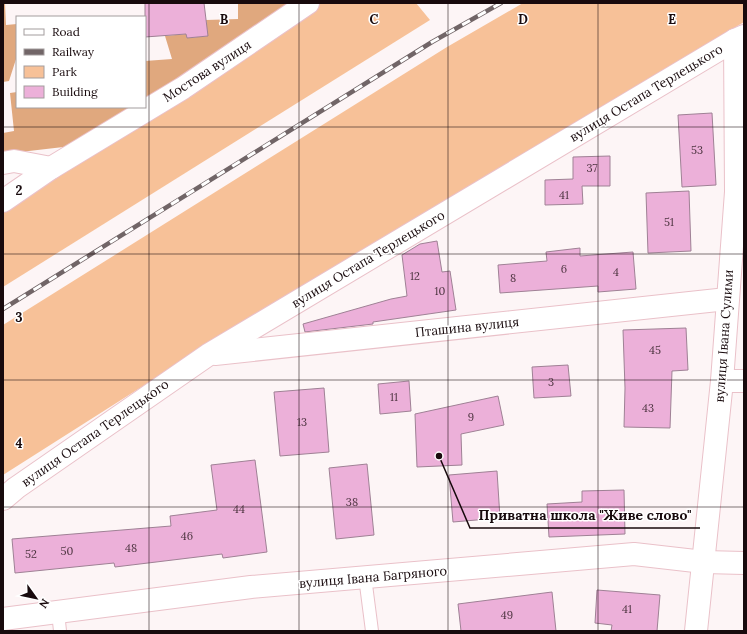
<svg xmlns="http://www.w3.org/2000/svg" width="747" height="634" font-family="Lora,serif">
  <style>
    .green { fill: #f7c198 }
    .forest { fill: #e0a87e }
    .building { fill: #ecb0d9; stroke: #9f8195 }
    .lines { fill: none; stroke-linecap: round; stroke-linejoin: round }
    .lane-casing { stroke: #eac1c9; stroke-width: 14 }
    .street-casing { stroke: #eac1c9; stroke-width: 24 }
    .lane { stroke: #fff; stroke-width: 12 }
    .street { stroke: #fff; stroke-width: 22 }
    .rail-casing { stroke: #716567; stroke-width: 4.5 }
    .rail { stroke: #fff; stroke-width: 3; stroke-dasharray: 9; stroke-linecap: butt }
    .grid { fill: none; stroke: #180a0d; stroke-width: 1; stroke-opacity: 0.55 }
    .labels { text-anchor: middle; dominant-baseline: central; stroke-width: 3; stroke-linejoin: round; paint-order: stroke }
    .number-label { font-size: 11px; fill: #4d3440 }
    .street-label { font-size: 13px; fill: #180a0d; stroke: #fff }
    .grid-label { font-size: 13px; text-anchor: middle; font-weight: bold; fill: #180a0d; stroke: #fff; stroke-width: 3; stroke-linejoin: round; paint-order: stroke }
    .leader { fill: none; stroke: #180a0d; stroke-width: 1.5 }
    .callout-dot { fill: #180a0d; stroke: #fff; stroke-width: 1.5 }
    .callout-label { font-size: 14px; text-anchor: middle; font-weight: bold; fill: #180a0d; stroke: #fff; stroke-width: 3; stroke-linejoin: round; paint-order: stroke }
  </style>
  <rect width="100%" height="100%" fill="#fdf5f6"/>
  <g class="green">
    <polygon points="316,3 416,3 430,20 3,287 3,207"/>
    <polygon points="523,3 744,3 744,22 184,360 3,475 3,325 447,47"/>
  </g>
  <g class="forest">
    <polygon points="3,3 5,3 6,25 17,24 17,56 9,81 3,82"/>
    <polygon points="238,3 299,3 145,104 145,61 172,59 165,36 186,34 187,38 207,36 206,20 238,19"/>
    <polygon points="17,92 17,107 140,107 72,146 3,154 3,133 14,131 10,93"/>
  </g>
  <g class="building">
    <polygon points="145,3 204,3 208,36 187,38 186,34 145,37"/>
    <polygon points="712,113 716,185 682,187 678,115"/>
    <polygon points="610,156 610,186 582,186 583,204 545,205 545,180 573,179 573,157"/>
    <polygon points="689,191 691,251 648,253 646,193"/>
    <polygon points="437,241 442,272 450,271 456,310 373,322 373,324 305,332 303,324 391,299 407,296 402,255 420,244"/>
    <polygon points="580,248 580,256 633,252 636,289 598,292 598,286 500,293 498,265 547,261 546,252"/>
    <polygon points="686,328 688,370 672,371 670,428 624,427 625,388 623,330"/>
    <polygon points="568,365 571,396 534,398 532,367"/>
    <polygon points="409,381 411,411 380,414 378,384"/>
    <polygon points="324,388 329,452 280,456 274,392"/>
    <polygon points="498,396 504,425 461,434 462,465 417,467 415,414"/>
    <polygon points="255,460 267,552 223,558 222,554 115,567 114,563 15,573 12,539 171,526 170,516 217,510 211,465"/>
    <polygon points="367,464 374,535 336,539 329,468"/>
    <polygon points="497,471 500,518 453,522 449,475"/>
    <polygon points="624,490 625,534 549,537 547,504 582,502 582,491"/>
    <polygon points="597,590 660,595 657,631 611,631 612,625 595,623"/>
    <polygon points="552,592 556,631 461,631 458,604"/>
  </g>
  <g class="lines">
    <g class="lane-casing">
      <g id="lane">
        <polyline points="365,577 372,631"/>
        <polyline points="58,612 60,631"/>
      </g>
    </g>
    <g class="street-casing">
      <g id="street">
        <polyline points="3,163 14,161 51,168"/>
        <polyline points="3,201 51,168 183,88 308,3"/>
        <polyline points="215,354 727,299"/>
        <polyline points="722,381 744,381"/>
        <polyline points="3,499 16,488 208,355 735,40 744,36"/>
        <polyline points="3,619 251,587 634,554 704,562 744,563"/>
        <polyline points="696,631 722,381 736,192 735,40"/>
      </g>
    </g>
    <use href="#lane" class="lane"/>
    <use href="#street" class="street"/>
    <g class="rail-casing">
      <polyline id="rail" points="3,309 432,42 501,3"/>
    </g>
    <use href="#rail" class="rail"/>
  </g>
  <path class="grid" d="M149,3V631M299,3V631M448,3V631M598,3V631M3,127H744M3,254H744M3,380H744M3,507H744"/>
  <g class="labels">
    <g class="number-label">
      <text x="697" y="150">53</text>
      <text x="592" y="168">37</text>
      <text x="564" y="195">41</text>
      <text x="669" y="222">51</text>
      <text x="564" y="269">6</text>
      <text x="616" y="272">4</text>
      <text x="415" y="276">12</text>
      <text x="513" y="278">8</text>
      <text x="440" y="291">10</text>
      <text x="655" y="350">45</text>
      <text x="551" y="382">3</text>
      <text x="394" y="397">11</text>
      <text x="648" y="408">43</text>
      <text x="471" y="417">9</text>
      <text x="302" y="422">13</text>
      <text x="352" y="502">38</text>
      <text x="239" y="509">44</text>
      <text x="187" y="536">46</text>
      <text x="131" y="548">48</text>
      <text x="67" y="551">50</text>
      <text x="31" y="554">52</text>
      <text x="627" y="609">41</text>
      <text x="507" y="615">49</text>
    </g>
    <g class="street-label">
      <text transform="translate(207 71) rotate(-33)">Мостова вулиця</text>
      <text transform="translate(646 93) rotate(-31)">вулиця Остапа Терлецького</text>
      <text transform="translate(368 259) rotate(-31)">вулиця Остапа Терлецького</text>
      <text transform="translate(467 327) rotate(-6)">Пташина вулиця</text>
      <text transform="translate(724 336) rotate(-86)">вулиця Івана Сулими</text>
      <text transform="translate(95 433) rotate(-35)">вулиця Остапа Терлецького</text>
      <text transform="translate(373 577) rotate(-5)">вулиця Івана Багряного</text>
    </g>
  </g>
  <g class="grid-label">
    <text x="224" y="24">B</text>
    <text x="374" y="24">C</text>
    <text x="523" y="24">D</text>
    <text x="672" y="24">E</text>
    <text x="19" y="195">2</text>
    <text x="19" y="322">3</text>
    <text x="19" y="448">4</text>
  </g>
  <path class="leader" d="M439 456L470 528H700"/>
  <circle class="callout-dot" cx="439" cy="456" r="4"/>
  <g class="callout-label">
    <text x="585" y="520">Приватна школа "Живе слово"</text>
  </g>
  <rect width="747" height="634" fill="none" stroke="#180a0d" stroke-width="8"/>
  <rect x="16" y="16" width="130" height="92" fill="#ffffff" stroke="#a39d9e"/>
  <rect x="24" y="29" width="20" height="6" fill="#ffffff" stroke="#a39d9e"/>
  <text x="52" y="36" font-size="12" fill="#180a0d">Road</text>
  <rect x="24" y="49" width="20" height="6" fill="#716567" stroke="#a39d9e"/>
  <text x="52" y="56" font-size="12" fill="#180a0d">Railway</text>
  <rect x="24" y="66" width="20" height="12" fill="#f7c198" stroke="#a39d9e"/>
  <text x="52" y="76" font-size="12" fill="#180a0d">Park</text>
  <rect x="24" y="86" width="20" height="12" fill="#ecb0d9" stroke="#a39d9e"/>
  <text x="52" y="96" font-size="12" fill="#180a0d">Building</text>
  <g transform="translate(36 598) rotate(123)" stroke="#ffffff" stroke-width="3" paint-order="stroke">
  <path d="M0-3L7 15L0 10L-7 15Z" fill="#180a0d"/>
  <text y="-6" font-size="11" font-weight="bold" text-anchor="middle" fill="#180a0d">N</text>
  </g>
</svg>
